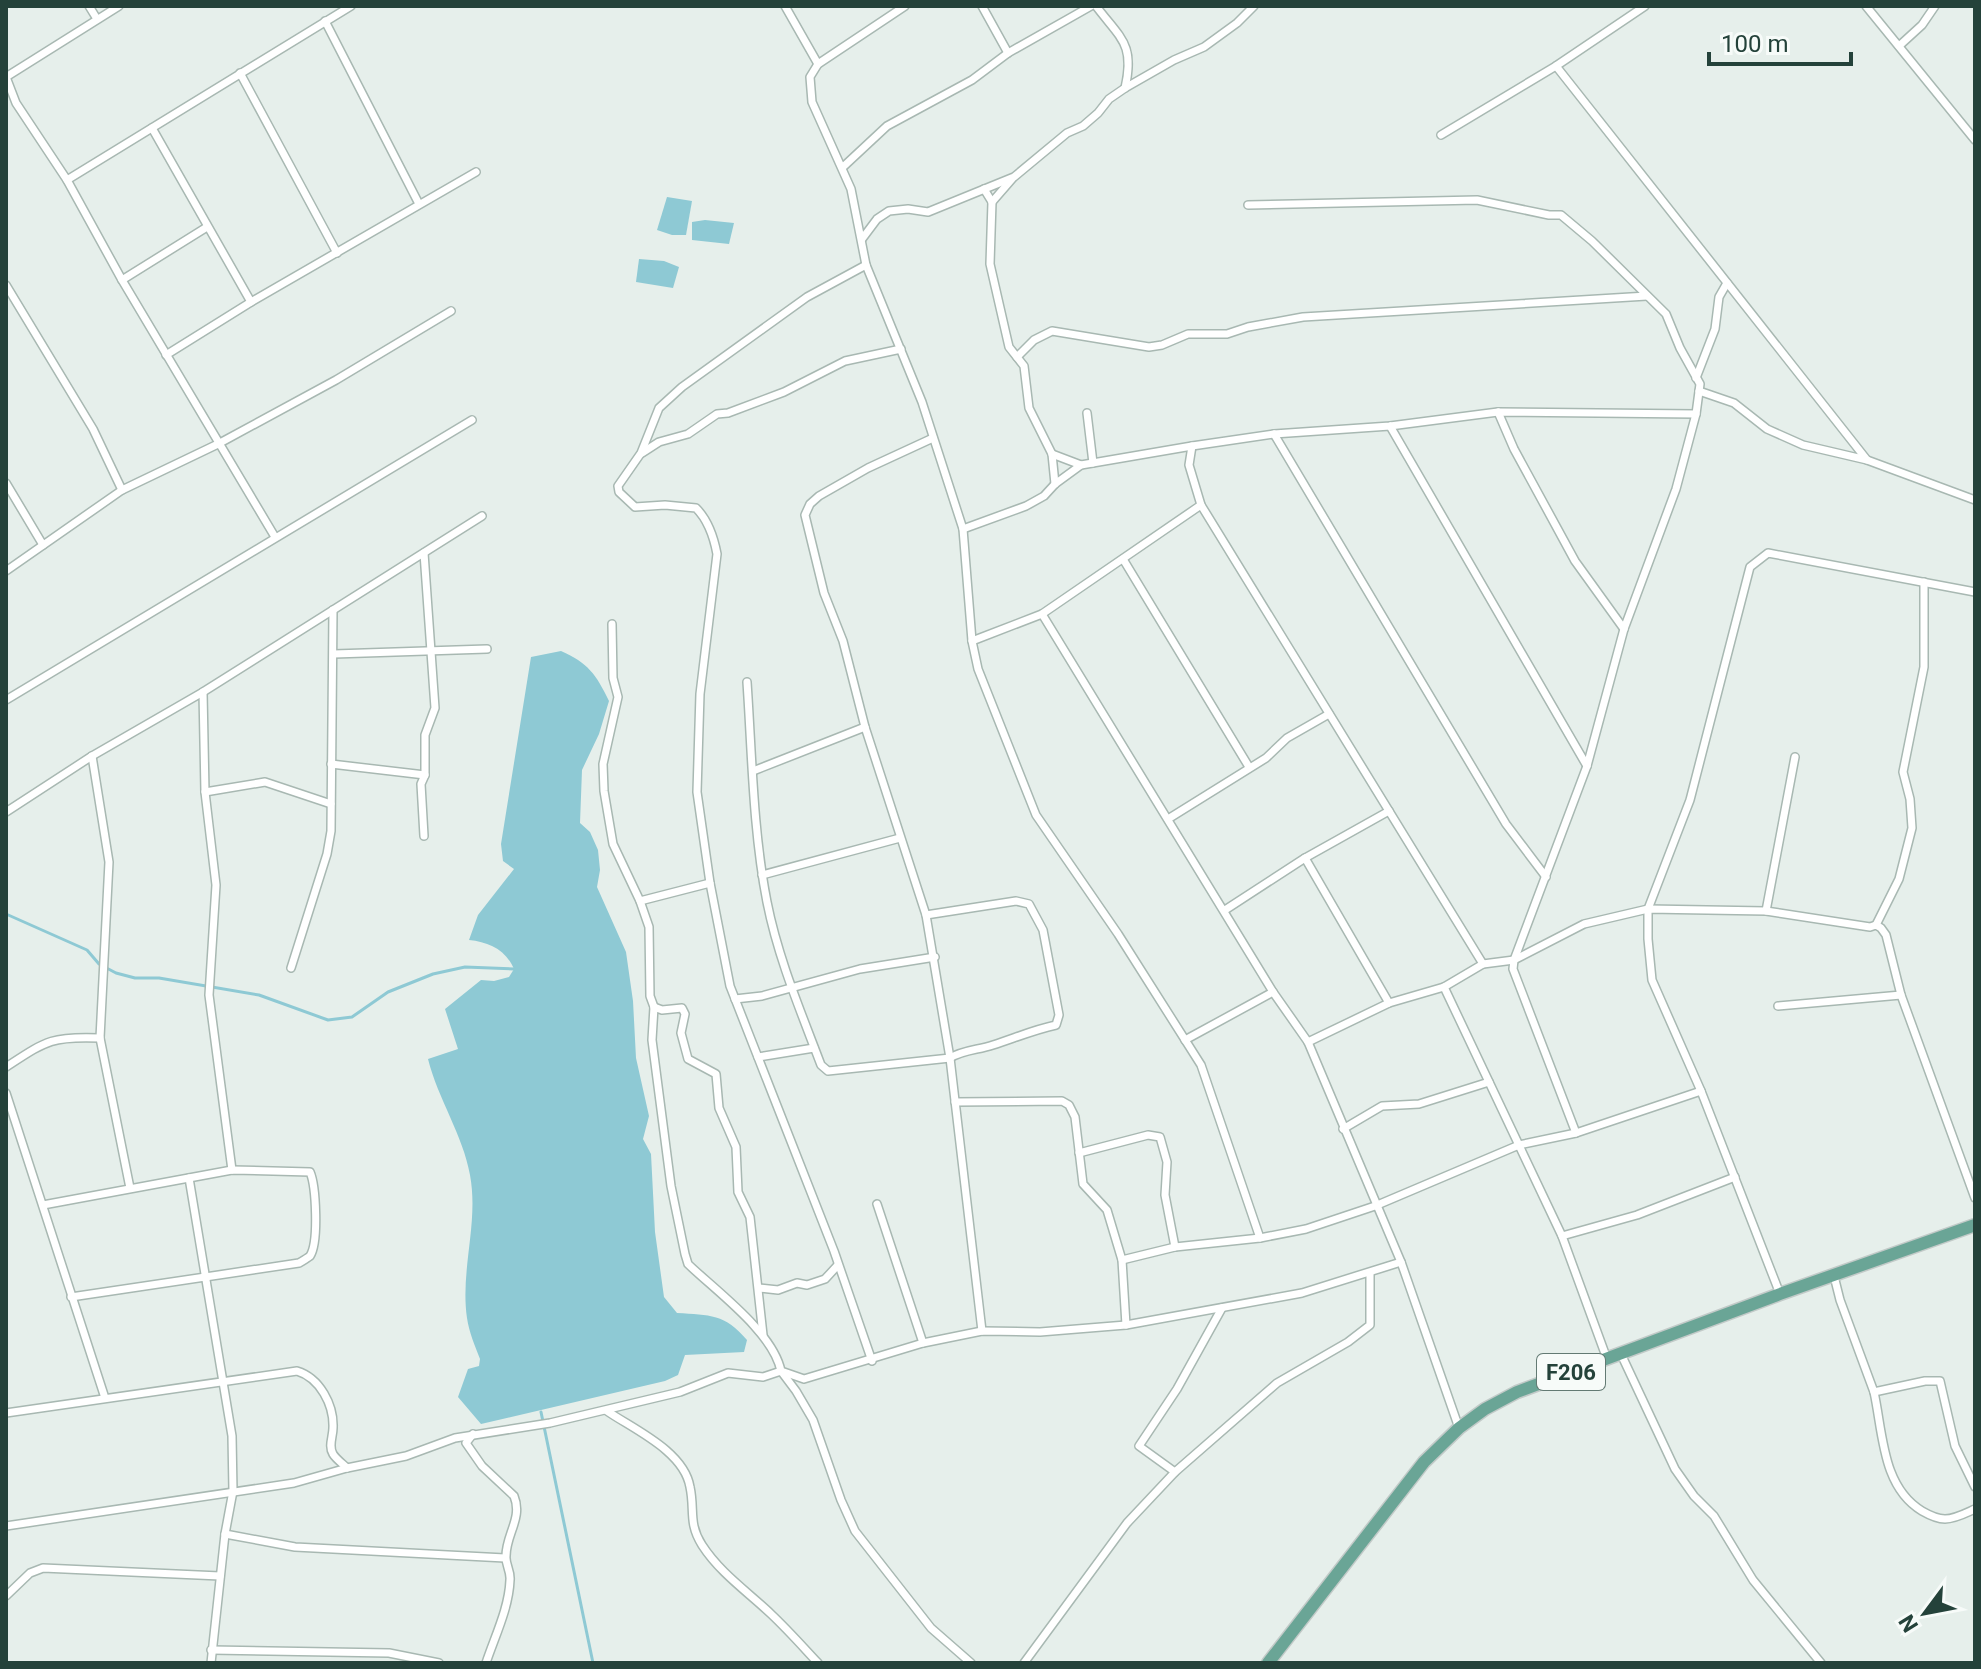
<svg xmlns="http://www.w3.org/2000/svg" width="1981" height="1669" font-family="Roboto,sans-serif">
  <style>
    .water { fill: #8ec9d4 }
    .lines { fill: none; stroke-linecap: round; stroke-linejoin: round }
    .stream { stroke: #8ec9d4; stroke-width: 3 }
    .minor-casing { stroke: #a8b8b2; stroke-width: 10 }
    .primary-casing { stroke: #c2cac8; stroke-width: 15 }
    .minor { stroke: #fff; stroke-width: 7 }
    .primary { stroke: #6aa596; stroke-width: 12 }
    .labels { text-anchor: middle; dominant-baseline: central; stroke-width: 7; stroke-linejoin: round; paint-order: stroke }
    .shield { fill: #f7fbf9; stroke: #637a73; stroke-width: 2 }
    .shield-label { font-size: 22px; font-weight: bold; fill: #24423a }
  </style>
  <rect width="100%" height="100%" fill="#e6efeb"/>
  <g class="water">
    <polygon points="667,197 692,201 686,235 672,235 657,230"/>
    <polygon points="705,220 734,223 729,244 692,240 692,222"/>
    <polygon points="639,259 664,261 679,267 673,288 636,282"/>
    <path d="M561,651C588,663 596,674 609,701L599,734L582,770L580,823L590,832L598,850L600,870L597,887L626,952L633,1001L636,1058L649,1116L643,1139L651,1154L655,1232L664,1297L677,1313C710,1315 725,1314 747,1340L744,1352L685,1355L678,1375L665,1381L481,1424L458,1397L468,1369L479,1366L480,1359C475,1346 469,1332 467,1318C460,1270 479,1223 470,1175C463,1135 438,1099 428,1059L458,1049L445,1009L481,980L494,981L509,977L514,969C506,950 489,942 469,940L478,915L514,869L503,861L501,844L531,657Z"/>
  </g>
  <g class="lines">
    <g class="stream">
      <polyline points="6,914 87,950 99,964 116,973 135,978 159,978 259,995 328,1020 352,1017 388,992 433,974 465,967 514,969"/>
      <polyline points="541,1412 593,1663"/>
    </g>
    <g class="minor-casing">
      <g id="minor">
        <polyline points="89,6 97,19"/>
        <polyline points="785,6 818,64"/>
        <polyline points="905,6 818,64 810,77 812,102 851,189 866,265 922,402 963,529 972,641 978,669 1036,815 1118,934 1201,1065 1260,1238"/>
        <polyline points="982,6 1008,53"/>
        <path d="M1096,6C1121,39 1135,44 1125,88"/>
        <polyline points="1866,6 1975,140"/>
        <polyline points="325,21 419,204"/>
        <polyline points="1899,46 1922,25 1935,6"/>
        <polyline points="1556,66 1867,460 1975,500"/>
        <polyline points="240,73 337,253"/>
        <polyline points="6,77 16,103 67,180 122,280 275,537"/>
        <polyline points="6,77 119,6"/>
        <polyline points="152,128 251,302"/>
        <polyline points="1441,135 1556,66 1645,6"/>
        <polyline points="843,167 887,126 972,80 1008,53 1091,6"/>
        <polyline points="67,180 351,6"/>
        <polyline points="984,189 992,202 990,264 1009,347 1024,366 1029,408 1052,454 1055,484"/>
        <polyline points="992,202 1012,179"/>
        <polyline points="1248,205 1477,200 1549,215 1561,215 1592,241 1666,314 1680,348 1700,384 1696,414 1676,489 1624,629 1587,766 1514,960 1513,969 1576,1133"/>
        <polyline points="862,239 877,219 889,211 908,209 928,212 1014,177 1067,133 1083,126 1098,113 1109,99 1125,88 1174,60 1204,47 1237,23 1254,6"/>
        <path d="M866,265L807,297L682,387L659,408L641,453L618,486L619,492L635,507L665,505L696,508C708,520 714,538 717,554L700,694L697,792L710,883L730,986L834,1251L872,1361"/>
        <polyline points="122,280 207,227"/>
        <polyline points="6,285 93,429 122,490"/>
        <polyline points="166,355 251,302 476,172"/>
        <polyline points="1017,357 1034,340 1052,331 1149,347 1162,345 1188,334 1227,334 1248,327 1303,317 1647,296"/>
        <polyline points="1696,378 1715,329 1719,297 1727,283"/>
        <polyline points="1699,391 1734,403 1767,429 1803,445 1867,460"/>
        <polyline points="1498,412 1514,449 1575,561 1624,629"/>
        <polyline points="1087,413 1093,463"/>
        <polyline points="1390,426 1587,766"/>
        <polyline points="1274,434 1506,824 1546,877"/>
        <polyline points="933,438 868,468 819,496 810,504 805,515 824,593 843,641 865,727 926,915 950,1058 982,1331"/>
        <polyline points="1192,446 1189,465 1201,505 1483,964"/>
        <polyline points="642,453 659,442 688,434 717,414 728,413 784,392 845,361 901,349"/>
        <polyline points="1052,454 1081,465"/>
        <polyline points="6,483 43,545"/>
        <polyline points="963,529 1026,506 1044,496 1055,484 1081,465 1192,446 1274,434 1390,426 1498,412 1696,414"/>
        <polyline points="424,553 435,708 425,735 425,775 421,784 424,836"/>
        <polyline points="1123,559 1249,767"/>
        <polyline points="6,571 122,490 218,444 336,380 451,311"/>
        <polyline points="1042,614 1273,992 1308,1042 1401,1262 1459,1428"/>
        <path d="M612,624L613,678L618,697L603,764L604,791L613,844L640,901L649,927L650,996L654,1007L652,1040L671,1186L685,1254L688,1264C716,1291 773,1332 781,1371L804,1379L923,1343L982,1331L1040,1332L1126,1325L1302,1293L1401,1262"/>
        <polyline points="972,641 1042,614 1201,505"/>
        <polyline points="334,654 487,649"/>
        <path d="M747,682C752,755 753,831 767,902C778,958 801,1012 821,1065L828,1071L950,1058C963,1050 978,1050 993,1045C1015,1038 1033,1030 1056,1025L1059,1015L1043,930L1029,904L1016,901L926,915"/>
        <polyline points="203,692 205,792 216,885 209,995 232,1170"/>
        <polyline points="6,700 472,420"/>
        <polyline points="92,756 109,862 100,1038 130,1188"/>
        <polyline points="331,764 425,775"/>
        <polyline points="753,771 865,727"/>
        <polyline points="205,792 265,782 331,804"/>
        <polyline points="6,812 92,756 203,692 482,516"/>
        <polyline points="1168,819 1266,758 1287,738 1329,714"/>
        <polyline points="1305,858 1389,1003"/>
        <polyline points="762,875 900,838"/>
        <polyline points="640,901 710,883"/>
        <polyline points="1225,910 1305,858 1389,811"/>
        <polyline points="1766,911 1795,757"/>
        <polyline points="1876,925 1899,879 1912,828 1910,799 1903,772 1924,667 1924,582"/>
        <polyline points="291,968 327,854 331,831 333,610"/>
        <polyline points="1444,987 1562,1236 1607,1359"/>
        <polyline points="735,999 762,996 860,969 935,957"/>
        <polyline points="1778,1006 1901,995"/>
        <polyline points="654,1007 662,1010 682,1008 685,1014 681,1033 688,1059 716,1074 719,1108 736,1147 738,1192 750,1217 763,1335"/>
        <polyline points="1185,1040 1273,992"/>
        <polyline points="1308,1042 1389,1003 1444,987 1483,964 1514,960 1584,924 1648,909 1766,911 1870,927 1876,925 1881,928 1886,935 1901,995 1975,1198"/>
        <polyline points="758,1057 814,1048"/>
        <path d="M6,1067C46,1041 51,1036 100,1038"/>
        <polyline points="6,1093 105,1398"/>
        <polyline points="955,1102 1062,1101 1069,1105 1075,1117 1083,1184 1107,1210 1122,1260 1126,1325"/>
        <polyline points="1343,1129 1382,1106 1419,1104 1489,1082"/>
        <polyline points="1079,1153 1148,1135 1160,1137 1167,1162 1165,1195 1175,1247"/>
        <polyline points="189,1178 232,1436 233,1491 225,1534 211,1663"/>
        <polyline points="877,1204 923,1343"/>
        <path d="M43,1205L232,1170L310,1172C316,1186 319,1242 310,1256C309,1257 301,1262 299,1263L71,1297"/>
        <polyline points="1562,1236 1637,1215 1735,1177"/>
        <polyline points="1122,1260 1175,1247 1260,1238 1306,1229 1375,1206 1519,1145 1576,1133 1701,1091"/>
        <polyline points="1834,1276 1840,1300 1874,1392 1925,1381 1940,1381 1955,1446 1975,1487"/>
        <polyline points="759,1288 778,1290 797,1283 807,1285 825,1279 838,1265"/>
        <polyline points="1780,1294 1701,1091 1652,980 1648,939 1648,909 1690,800 1750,567 1768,553 1975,592"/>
        <polyline points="1621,1354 1675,1469 1694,1496 1714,1516 1753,1580 1821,1663"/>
        <path d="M1874,1392C1883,1433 1882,1487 1922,1511C1929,1515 1937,1519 1945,1519C1955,1519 1966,1513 1975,1509"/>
        <path d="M607,1411C633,1429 684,1451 690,1487C695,1510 688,1523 702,1545C720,1573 748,1592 771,1614C788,1630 803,1647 818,1663"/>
        <path d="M6,1413L297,1371C320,1378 334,1405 333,1428C333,1437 328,1446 333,1454C336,1459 343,1464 347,1468"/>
        <path d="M473,1434L466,1443L482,1466L514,1496C523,1518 506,1534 506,1556C505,1564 511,1571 510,1580C509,1608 495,1636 486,1663"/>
        <polyline points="1175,1472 1139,1446 1177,1389 1222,1308"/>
        <polyline points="6,1526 294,1483 347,1468 406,1456 455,1438 550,1423 680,1392 728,1373 763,1377 781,1371 796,1391 813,1420 841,1500 855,1531 931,1628 971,1663"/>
        <polyline points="225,1534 295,1547 505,1558"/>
        <polyline points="6,1596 30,1573 43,1568 220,1576"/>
        <polyline points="211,1650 389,1653 439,1663"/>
        <polyline points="1024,1663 1127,1523 1175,1472 1277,1383 1348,1342 1370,1325 1370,1273"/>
      </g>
    </g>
    <g class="primary-casing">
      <polyline id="primary" points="1268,1663 1424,1462 1459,1428 1485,1409 1517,1392 1780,1294 1975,1225"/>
    </g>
    <use href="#minor" class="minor"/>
    <use href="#primary" class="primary"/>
  </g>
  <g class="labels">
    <rect class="shield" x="1537" y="1354" width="68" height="36" rx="6"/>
    <g class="shield-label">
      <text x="1571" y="1372">F206</text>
    </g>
  </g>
  <rect width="1981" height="1669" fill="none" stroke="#24423a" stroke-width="16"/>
  <g transform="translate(1925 1613) rotate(238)" stroke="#f7fbf9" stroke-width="6" paint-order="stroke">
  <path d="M0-6L14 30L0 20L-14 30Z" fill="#24423a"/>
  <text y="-12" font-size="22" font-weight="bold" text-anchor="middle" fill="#24423a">N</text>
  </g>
  <path d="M1709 52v12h142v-12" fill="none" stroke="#24423a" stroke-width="4"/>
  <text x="1721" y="52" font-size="24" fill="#24423a" stroke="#f7fbf9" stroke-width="6" paint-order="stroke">100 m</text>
</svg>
